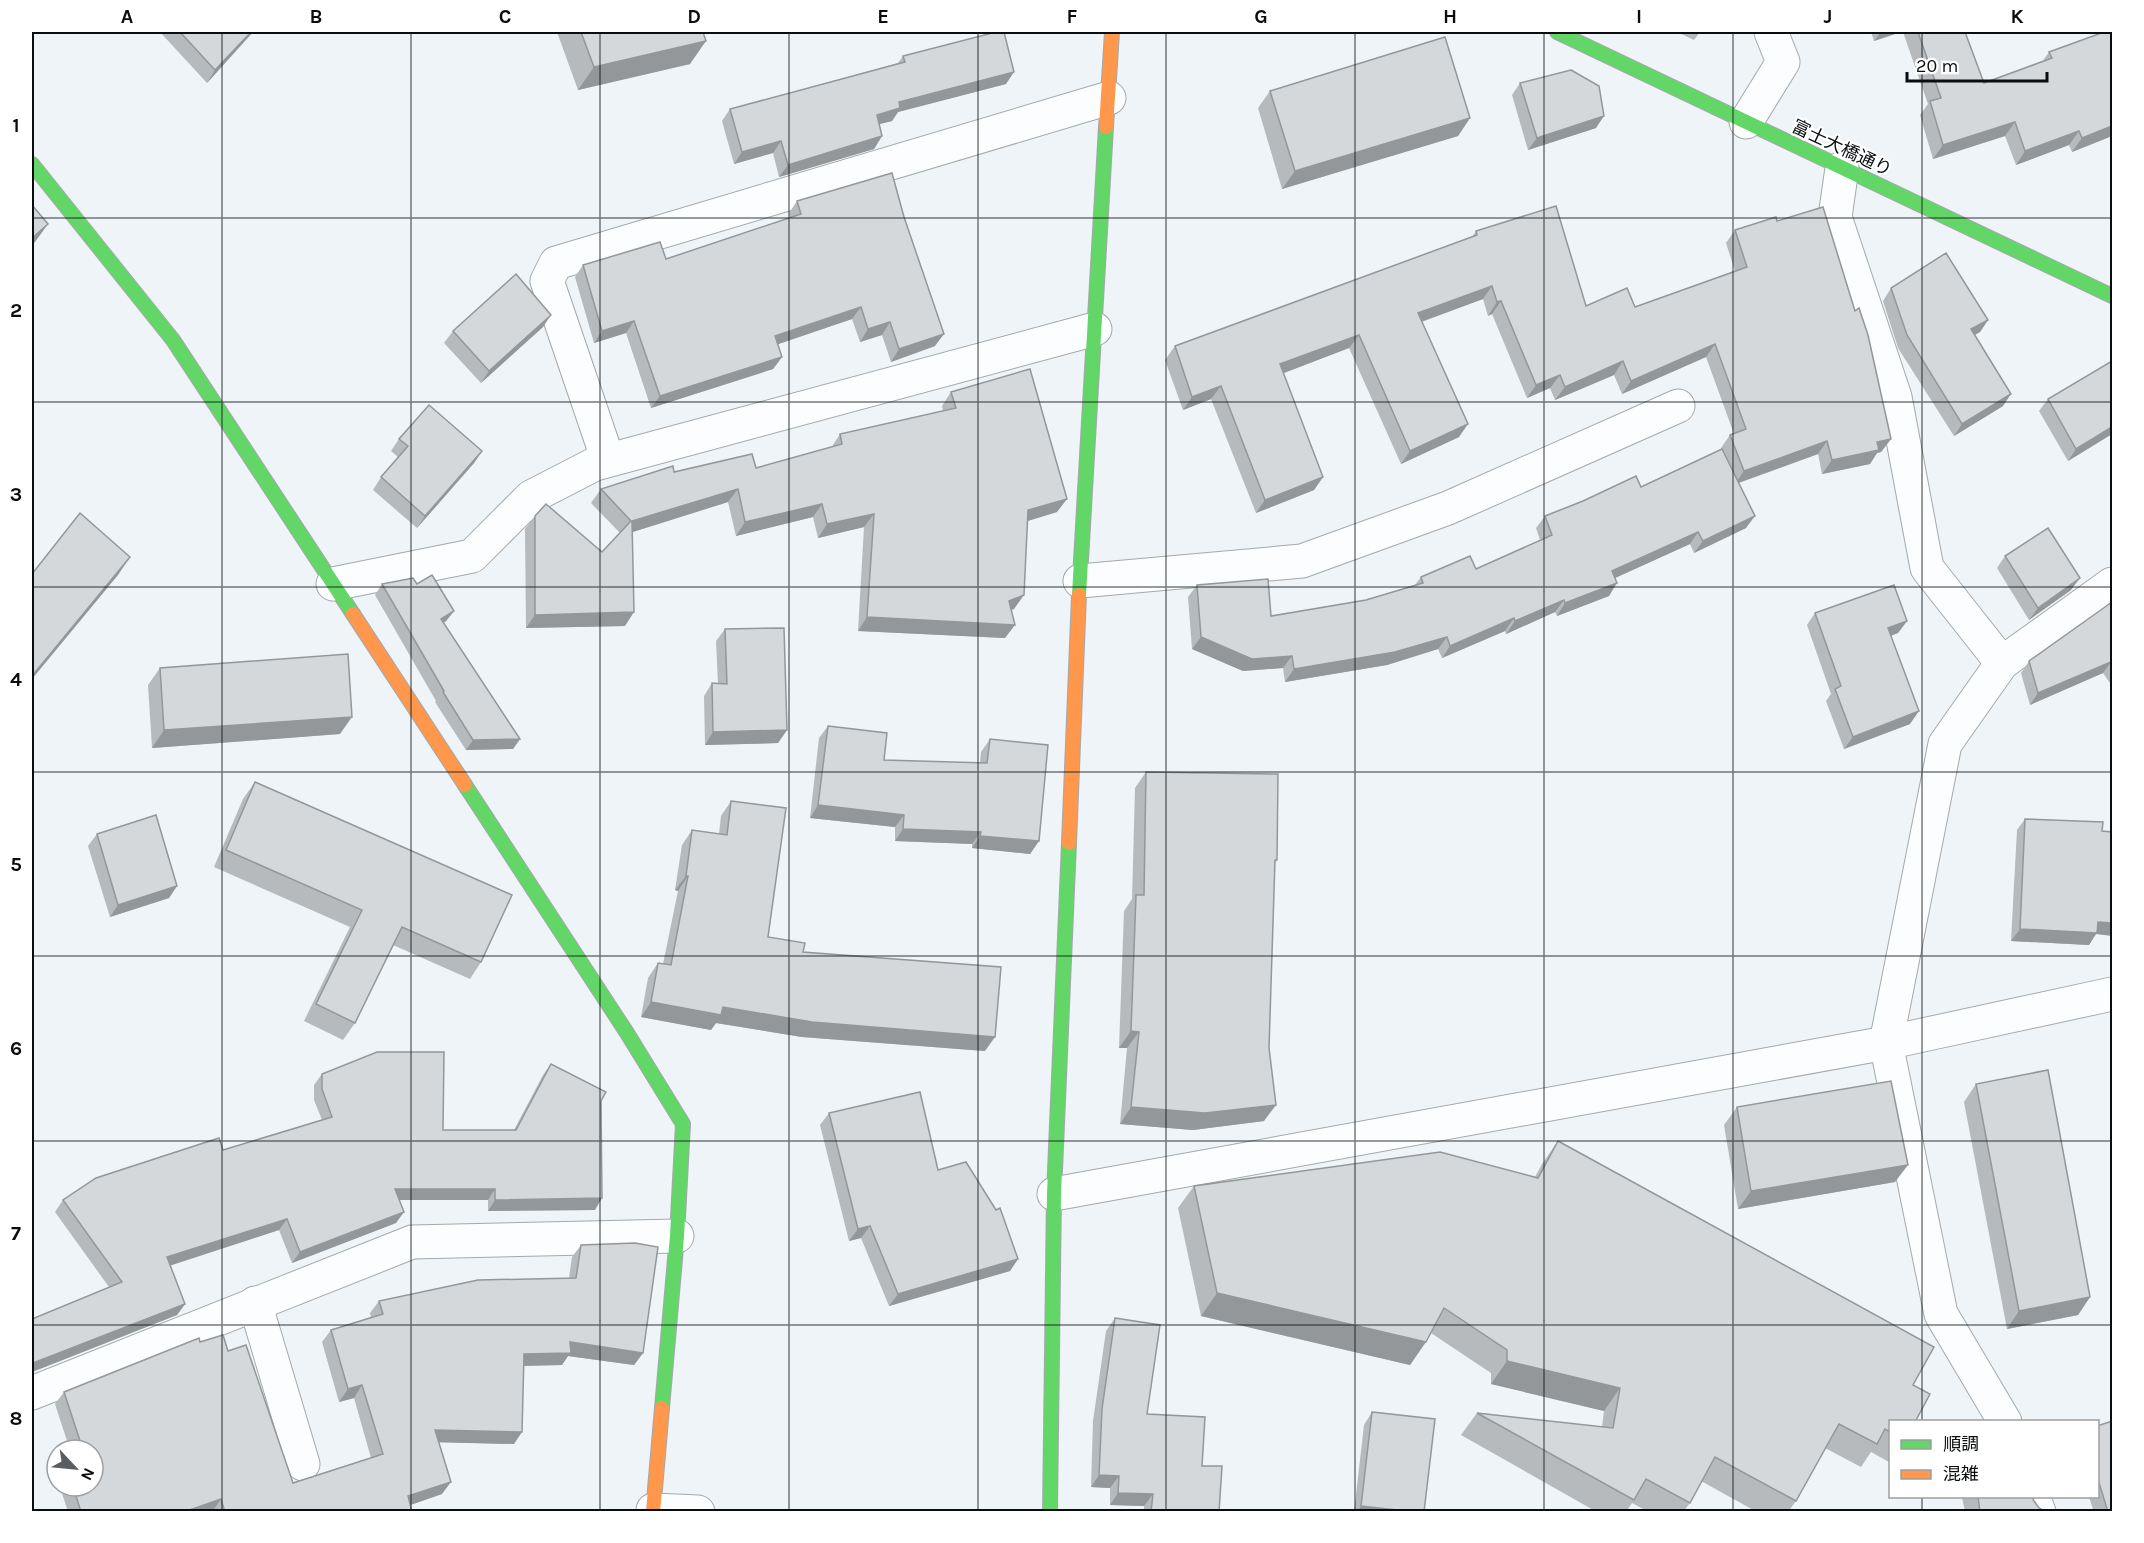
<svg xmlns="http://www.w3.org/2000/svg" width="2144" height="1543" font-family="Karla,'Noto Sans JP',sans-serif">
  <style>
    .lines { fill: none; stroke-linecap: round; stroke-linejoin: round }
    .street-casing { stroke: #a4a9ab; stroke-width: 35 }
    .fast-casing { stroke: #a4a9ab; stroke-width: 16 }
    .slow-casing { stroke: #a4a9ab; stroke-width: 16 }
    .street { stroke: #fcfdfe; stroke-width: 33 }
    .fast { stroke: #63d668; stroke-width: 14 }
    .slow { stroke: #ff974d; stroke-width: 14 }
    .wall { fill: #b6babc }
    .shaded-wall { fill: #949799 }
    .building { fill: #d4d8db; stroke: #949799; stroke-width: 1.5 }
    .grid { fill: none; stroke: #0a0d0f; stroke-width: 1.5; stroke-opacity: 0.55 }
    .labels { text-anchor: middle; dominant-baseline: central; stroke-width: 4.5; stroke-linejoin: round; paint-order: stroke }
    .street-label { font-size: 18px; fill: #0a0d0f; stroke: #fff }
    .neatline { fill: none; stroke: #0a0d0f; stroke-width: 2 }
    .grid-label { font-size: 20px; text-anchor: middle; font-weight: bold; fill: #0a0d0f }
  </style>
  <rect width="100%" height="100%" fill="#eef4f8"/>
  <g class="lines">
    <g class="street-casing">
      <g id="street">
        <polyline points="1746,122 1783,62 1771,32"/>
        <polyline points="1842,168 1835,217 1895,397 1927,568 2002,663"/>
        <polyline points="608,460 547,281 556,263 1109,98"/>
        <polyline points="1080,581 1302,561 1448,508 1678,406"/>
        <polyline points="333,584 472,556 531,497 595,464 1095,329"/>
        <polyline points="1054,1194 1886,1043 2112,994"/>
        <polyline points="255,1303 303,1464"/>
        <polyline points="32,1393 412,1242 677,1236"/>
        <polyline points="2005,1422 1941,1314 1886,1043 1945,744 2002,663 2112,584"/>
        <polyline points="2033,1496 2039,1512"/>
        <polyline points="653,1510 698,1512"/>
      </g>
    </g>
    <g class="fast-casing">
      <g id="fast">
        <polyline points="1557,32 2112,296"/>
        <polyline points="32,164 173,340 353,614"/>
        <polyline points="1079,595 1106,127"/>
        <polyline points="465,785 627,1033 683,1124 677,1236 662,1408"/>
        <polyline points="1050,1512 1054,1194 1069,843"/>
      </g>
    </g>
    <g class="slow-casing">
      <g id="slow">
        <polyline points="1106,127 1112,32"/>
        <polyline points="353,614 465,785"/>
        <polyline points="1069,843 1079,595"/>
        <polyline points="653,1512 662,1408"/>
      </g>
    </g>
    <use href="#street" class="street"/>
    <use href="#fast" class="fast"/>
    <use href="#slow" class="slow"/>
  </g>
  <g class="wall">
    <polygon points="160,32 253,32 207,83"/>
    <polygon points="557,32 703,32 690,64 578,90"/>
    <polygon points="1677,32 1700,32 1694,40"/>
    <polygon points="1871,32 1901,32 1874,41"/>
    <polygon points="1903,32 1965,32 1984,83 2042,62 2049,52 2112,32 2112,136 2072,152 2069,145 2016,165 2005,136 1933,159 1920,115 1928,104"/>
    <polygon points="903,56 1006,84 898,112 892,121 879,124 882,136 874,149 779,177 773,153 734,164 722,121 730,109 898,63"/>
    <polygon points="1520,83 1596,128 1528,150 1512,95"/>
    <polygon points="1270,91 1470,118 1458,136 1282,189 1258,108"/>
    <polygon points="797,201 935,346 891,362 882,335 860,342 852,319 778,344 782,357 773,369 651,408 626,333 594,343 575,277 583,265 666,259 790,218 789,213"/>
    <polygon points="1777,221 1891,439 1881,452 1877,453 1870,464 1822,474 1818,454 1739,483 1746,528 1694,553 1690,544 1615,578 1609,596 1557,616 1555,612 1506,634 1505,631 1442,658 1438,649 1387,665 1285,682 1283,668 1243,671 1192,649 1188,597 1197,585 1271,616 1366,600 1415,585 1421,577 1476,569 1540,540 1536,528 1545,516 1641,487 1721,449 1721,448 1730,435 1734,434 1706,357 1622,394 1614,375 1555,400 1550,388 1527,398 1492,314 1488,316 1483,299 1422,322 1459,437 1401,464 1349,348 1283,373 1323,477 1314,490 1256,513 1211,399 1183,410 1165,360 1175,346 1472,237 1476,231 1586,306 1635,307 1735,271 1726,243 1735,230"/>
    <polygon points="1891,288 1988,320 1980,332 1975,335 2003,406 1954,436 1898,348 1883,301"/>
    <polygon points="543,327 481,383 444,343 453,331"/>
    <polygon points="951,392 1057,512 1027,521 1014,609 1011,610 1005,638 858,631 864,527 818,538 813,517 736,536 728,502 633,532 625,626 526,628 525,529 535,516 602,552 620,533 591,503 601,489 674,472 756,468 831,448 840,434 943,411 942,406"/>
    <polygon points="2048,399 2112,434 2068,461 2039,411"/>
    <polygon points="399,439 482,451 474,463 417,528 373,490 381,477 398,457 391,451"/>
    <polygon points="2005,556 2071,590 2029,620 1997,568"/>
    <polygon points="382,584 417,584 454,611 446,621 443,623 520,739 513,749 466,750 435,702 436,701 375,595"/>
    <polygon points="2112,602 2112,686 2103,673 2030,705 2021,673 2029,661"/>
    <polygon points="1815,613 1907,621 1898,633 1891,636 1910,724 1844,749 1826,701 1831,694 1807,625"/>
    <polygon points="725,629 787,730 778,743 705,745 704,696 712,683 718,684 716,641"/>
    <polygon points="160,668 340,734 152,748 148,685"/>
    <polygon points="828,726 884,760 980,763 981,752 990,739 1039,841 1030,854 972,848 972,844 895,841 895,827 810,818 819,738"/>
    <polygon points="1146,772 1277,860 1275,863 1264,1121 1193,1130 1120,1124 1127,1048 1119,1048 1124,911 1132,899 1135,788"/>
    <polygon points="255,782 481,962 470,979 393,945 355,1023 343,1040 304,1021 350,927 214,867 243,799"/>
    <polygon points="731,801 768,937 803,952 985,1051 802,1037 716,1023 711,1030 641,1017 648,978 658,963 663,964 678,891 675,890 682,845 692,830 719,834 721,816"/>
    <polygon points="2025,819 2102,831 2096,934 2089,945 2011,941 2017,830"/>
    <polygon points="97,834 177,886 169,898 110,917 88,846"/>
    <polygon points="551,1064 601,1101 595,1210 488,1211 488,1200 399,1200 396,1223 292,1263 279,1230 170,1265 185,1304 177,1315 32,1372 32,1319 109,1287 55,1212 63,1200 322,1120 314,1100 314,1085 322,1074 443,1130 514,1130 543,1075"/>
    <polygon points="1976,1084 2090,1297 2078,1315 2007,1329 1964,1102"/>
    <polygon points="1737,1107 1895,1182 1738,1209 1724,1125"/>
    <polygon points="829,1113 938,1170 996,1210 1018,1259 1010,1271 889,1306 861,1238 849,1241 820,1125"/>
    <polygon points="1558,1141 1890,1422 1890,1460 1889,1462 1871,1452 1861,1467 1825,1448 1796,1501 1788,1512 1757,1512 1701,1481 1690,1503 1683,1512 1649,1512 1632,1503 1626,1512 1597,1512 1461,1435 1477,1413 1602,1427 1604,1411 1491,1384 1491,1373 1431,1333 1410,1365 1201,1316 1178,1208 1194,1186 1535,1177 1542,1164"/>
    <polygon points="581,1245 643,1353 634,1365 568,1356 562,1365 524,1366 514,1444 439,1442 442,1494 410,1505 412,1512 68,1512 60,1487 61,1486 93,1486 93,1450 70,1450 55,1404 64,1392 200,1342 228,1351 293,1483 371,1458 354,1398 339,1402 322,1342 331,1330 371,1317 370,1313 379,1301 569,1278 572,1257"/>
    <polygon points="1115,1318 1147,1414 1202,1466 1219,1512 1144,1512 1144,1506 1110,1505 1110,1488 1091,1487 1093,1421 1106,1331"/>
    <polygon points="1372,1412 1424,1512 1354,1512 1364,1425"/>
    <polygon points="2097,1426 2112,1512 2094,1512 2089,1497 2097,1497"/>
    <polygon points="1962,1497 2032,1497 2034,1501 2039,1508 2046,1512 1965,1512"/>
  </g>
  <g class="shaded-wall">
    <polygon points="251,32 253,32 207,83 215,70"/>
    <polygon points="1881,32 1901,32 1874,41"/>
    <polygon points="706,41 690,64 578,90 594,67"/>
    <polygon points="1014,72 1006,84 898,112 892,121 868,127 877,115 899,102"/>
    <polygon points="1604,116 1596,128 1528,150 1537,138"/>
    <polygon points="1470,118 1458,136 1282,189 1295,171"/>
    <polygon points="2015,122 2005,136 1933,159 1943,145"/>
    <polygon points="2112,126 2112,136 2072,152 2082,138"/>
    <polygon points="2079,131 2069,145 2016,165 2025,151"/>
    <polygon points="882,136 874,149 779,177 788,165"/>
    <polygon points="781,141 773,153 734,164 742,152"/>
    <polygon points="48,224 35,242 32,245 32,238"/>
    <polygon points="1492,286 1483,299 1409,326 1418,313"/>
    <polygon points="1501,301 1492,314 1488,316 1497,302"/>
    <polygon points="861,307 852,319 767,348 775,336"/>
    <polygon points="551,315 543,327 481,383 489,371"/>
    <polygon points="1988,320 1980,332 1963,341 1971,329"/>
    <polygon points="634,321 626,333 594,343 602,331"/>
    <polygon points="890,322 882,335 860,342 868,329"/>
    <polygon points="944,334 935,346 891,362 899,349"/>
    <polygon points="1359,335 1349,348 1271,378 1280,364"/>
    <polygon points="1715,344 1706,357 1622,394 1631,381"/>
    <polygon points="782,357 773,369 651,408 660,396"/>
    <polygon points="1623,361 1614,375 1555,400 1565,387"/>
    <polygon points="1560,375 1550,388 1527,398 1536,385"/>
    <polygon points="1221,386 1211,399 1183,410 1192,397"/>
    <polygon points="2011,394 2003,406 1954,436 1962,424"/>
    <polygon points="1468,424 1459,437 1401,464 1410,451"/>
    <polygon points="2112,427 2112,434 2068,461 2076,449"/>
    <polygon points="1891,439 1881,452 1877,453 1870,464 1822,474 1832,460 1877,442"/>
    <polygon points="1827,441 1818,454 1735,484 1744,471"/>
    <polygon points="482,451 474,463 417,528 425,516"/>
    <polygon points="1323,477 1314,490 1256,513 1265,500"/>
    <polygon points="738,489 728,502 623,535 632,521"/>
    <polygon points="1067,499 1057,512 1018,524 1028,510"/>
    <polygon points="822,504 813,517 736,536 745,522"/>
    <polygon points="874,514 864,527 818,538 827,524"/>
    <polygon points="1755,516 1746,528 1694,553 1703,541"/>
    <polygon points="1698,532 1690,544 1604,583 1612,571"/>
    <polygon points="130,557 118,575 32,679 32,676"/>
    <polygon points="2080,578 2071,590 2029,620 2038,608"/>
    <polygon points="1617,583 1609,596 1557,616 1565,603"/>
    <polygon points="1024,595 1014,609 1000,614 1009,601"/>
    <polygon points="1564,600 1555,612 1506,634 1515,621"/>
    <polygon points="454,611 446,621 433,629 441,619"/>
    <polygon points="634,612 625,626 526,628 535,615"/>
    <polygon points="867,617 1015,625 1005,638 858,631"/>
    <polygon points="1514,618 1505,631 1442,658 1450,646"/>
    <polygon points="1907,621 1898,633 1879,640 1888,628"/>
    <polygon points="1201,637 1292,656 1283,668 1243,671 1192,649"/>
    <polygon points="1447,637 1438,649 1387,665 1285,682 1294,669"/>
    <polygon points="2111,662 2103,673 2030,705 2038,693"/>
    <polygon points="1919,711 1910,724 1844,749 1853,737"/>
    <polygon points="352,717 340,734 152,748 164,730"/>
    <polygon points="787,730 778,743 705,745 713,732"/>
    <polygon points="520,739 513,749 466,750 473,740"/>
    <polygon points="818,805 904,815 895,827 810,818"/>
    <polygon points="903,829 981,832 972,844 895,841"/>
    <polygon points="980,836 1039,841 1030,854 972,848"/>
    <polygon points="686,876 688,876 678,891 675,890"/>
    <polygon points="177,886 169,898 110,917 118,905"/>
    <polygon points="2098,922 2112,923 2112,936 2096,934 2089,945 2011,941 2020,929"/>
    <polygon points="651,1002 723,1007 995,1037 985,1051 802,1037 716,1023 711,1030 641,1017"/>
    <polygon points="1131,1031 1139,1032 1127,1048 1119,1048"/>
    <polygon points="1276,1105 1264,1121 1193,1130 1120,1124 1131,1107"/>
    <polygon points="1908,1165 1895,1182 1738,1209 1751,1191"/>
    <polygon points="395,1189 495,1189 488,1200 388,1200"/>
    <polygon points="602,1198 595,1210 488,1211 495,1200"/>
    <polygon points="404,1212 396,1223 292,1263 300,1252"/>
    <polygon points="287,1219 279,1230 160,1269 167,1257"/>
    <polygon points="870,1226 861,1238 849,1241 858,1229"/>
    <polygon points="1018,1259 1010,1271 889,1306 898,1294"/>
    <polygon points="1217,1293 1426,1342 1410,1365 1201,1316"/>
    <polygon points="2090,1297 2078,1315 2007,1329 2019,1311"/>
    <polygon points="185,1304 177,1315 32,1372 32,1365 33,1363"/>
    <polygon points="570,1342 643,1353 634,1365 568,1356 562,1365 515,1366 524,1354"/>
    <polygon points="1507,1361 1620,1388 1604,1411 1491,1384"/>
    <polygon points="362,1385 354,1398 339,1402 348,1389"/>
    <polygon points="435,1430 522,1432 514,1444 426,1442"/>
    <polygon points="1099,1475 1119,1476 1110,1488 1091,1487"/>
    <polygon points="451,1482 442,1494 399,1509 408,1496"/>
    <polygon points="1118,1493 1153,1494 1144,1506 1110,1505"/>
    <polygon points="221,1499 212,1512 184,1512"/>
    <polygon points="1361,1506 1415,1512 1357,1512"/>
  </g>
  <g class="building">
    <polygon points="180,32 251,32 215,70"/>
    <polygon points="581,32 703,32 706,41 594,67"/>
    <polygon points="996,32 1004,32 1014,72 899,102 900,108 877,115 882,136 788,165 781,141 742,152 730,109 905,62 903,56"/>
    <polygon points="1918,32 1965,32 1984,83 2052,58 2049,52 2104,32 2112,32 2112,126 2082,138 2079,131 2025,151 2015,122 1943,145 1930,101 1941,98"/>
    <polygon points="1445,37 1470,118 1295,171 1270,91"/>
    <polygon points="1571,70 1599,86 1604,116 1537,138 1520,83"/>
    <polygon points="892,173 904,217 944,334 899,349 890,322 868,329 861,307 775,336 782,357 660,396 634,321 602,331 583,265 660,242 666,259 801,214 797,201"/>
    <polygon points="32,205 48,224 32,238"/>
    <polygon points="1556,206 1586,306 1627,288 1635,307 1747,267 1735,230 1776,217 1777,221 1823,207 1855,311 1859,308 1868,335 1891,439 1877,442 1879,450 1832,460 1827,441 1744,471 1730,435 1746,429 1715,344 1631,381 1623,361 1565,387 1560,375 1536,385 1501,301 1497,302 1492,286 1418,313 1468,424 1410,451 1359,335 1280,364 1323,477 1265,500 1221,386 1192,397 1175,346 1477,235 1476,231"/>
    <polygon points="1946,253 1988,320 1971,329 2011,394 1962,424 1907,335 1891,288"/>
    <polygon points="516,274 551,315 489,371 453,331"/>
    <polygon points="2112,361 2112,427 2076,449 2048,399"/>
    <polygon points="1030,369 1067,499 1028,510 1024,595 1009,601 1015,625 867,617 874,514 827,524 822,504 745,522 738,489 632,521 634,612 535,615 535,516 546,504 602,552 631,521 601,489 673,466 674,472 752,454 756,468 842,444 840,434 956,408 951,392"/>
    <polygon points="429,405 482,451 425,516 381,477 408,446 399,439"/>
    <polygon points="1722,449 1755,516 1703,541 1698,532 1612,571 1617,583 1565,603 1564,600 1515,621 1514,618 1450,646 1447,637 1395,652 1294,669 1292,656 1252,659 1201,637 1197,585 1268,579 1271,616 1366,600 1423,583 1421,577 1470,556 1476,569 1552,535 1545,516 1583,501 1636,476 1641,487"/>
    <polygon points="80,513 130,557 32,676 32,574"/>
    <polygon points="2048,528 2080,578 2038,608 2005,556"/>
    <polygon points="432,575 454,611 441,619 520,739 473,740 443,692 444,691 382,584 413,578 417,584"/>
    <polygon points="1894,585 1907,621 1888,628 1919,711 1853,737 1835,689 1841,686 1815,613"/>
    <polygon points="2112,602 2112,663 2111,662 2038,693 2029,661 2105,607"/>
    <polygon points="784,628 787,730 713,732 712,683 727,684 725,629"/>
    <polygon points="348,654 352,717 164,730 160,668"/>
    <polygon points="828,726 887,733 884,760 987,763 990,739 1048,745 1039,841 980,836 981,832 903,829 904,815 818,805"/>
    <polygon points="1146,772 1278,774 1277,860 1275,860 1269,1048 1276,1105 1205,1113 1131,1107 1139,1032 1131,1031 1136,895 1144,895"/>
    <polygon points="255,782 512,895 481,962 402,927 355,1023 316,1004 362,910 226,850"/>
    <polygon points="731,801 786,808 768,937 805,943 803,952 1001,967 995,1037 812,1022 723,1007 721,1015 651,1002 658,963 671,965 688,876 686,876 692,830 727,835"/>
    <polygon points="156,815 177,886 118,905 97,834"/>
    <polygon points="2025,819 2103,822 2102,831 2112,832 2112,923 2098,922 2097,933 2020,929"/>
    <polygon points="377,1052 444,1052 443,1130 516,1130 551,1064 606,1092 601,1101 602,1198 495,1200 495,1189 395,1189 404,1212 300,1252 287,1219 167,1257 185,1304 33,1363 32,1360 32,1319 122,1282 63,1200 96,1178 219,1138 223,1150 332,1117 322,1089 322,1074"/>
    <polygon points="2048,1070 2090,1297 2019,1311 1976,1084"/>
    <polygon points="1891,1081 1908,1165 1751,1191 1737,1107"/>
    <polygon points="920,1092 938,1170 966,1162 996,1210 1000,1208 1018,1259 898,1294 870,1226 858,1229 829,1113"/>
    <polygon points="1558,1141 1934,1347 1913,1385 1930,1394 1915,1422 1890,1422 1890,1432 1885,1429 1877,1444 1839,1424 1796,1501 1715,1457 1690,1503 1646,1479 1634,1500 1477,1413 1613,1428 1620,1388 1507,1361 1507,1350 1444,1308 1426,1342 1217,1293 1194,1186 1440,1152 1538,1178"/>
    <polygon points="635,1243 658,1247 643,1353 570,1342 571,1353 524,1354 522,1432 435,1430 451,1482 408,1496 412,1512 225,1512 221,1499 184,1512 81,1512 73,1486 93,1486 93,1450 83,1450 64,1392 199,1338 200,1342 223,1335 228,1351 246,1345 293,1483 383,1454 362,1385 348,1389 331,1330 383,1314 379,1301 478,1280 576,1278 581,1245"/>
    <polygon points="1115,1318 1160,1325 1147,1414 1205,1417 1202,1466 1222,1466 1219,1512 1151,1512 1153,1494 1118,1493 1119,1476 1099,1475 1102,1409"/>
    <polygon points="1372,1412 1435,1419 1424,1512 1415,1512 1361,1506"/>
    <polygon points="2112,1421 2112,1512 2108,1512 2097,1476 2097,1426"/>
    <polygon points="1978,1497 2032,1497 2034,1501 2039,1508 2046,1512 1980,1512"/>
  </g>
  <path class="grid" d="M222,32V1512M411,32V1512M600,32V1512M789,32V1512M978,32V1512M1166,32V1512M1355,32V1512M1544,32V1512M1733,32V1512M1922,32V1422M32,218H2112M32,402H2112M32,587H2112M32,772H2112M32,956H2112M32,1141H2112M32,1325H2112M1922,1496V1512"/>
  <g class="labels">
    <g class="street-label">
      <text transform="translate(1842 148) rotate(25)">富士大橋通り</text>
    </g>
  </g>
  <rect width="2144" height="1543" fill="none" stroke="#ffffff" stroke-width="66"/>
  <rect x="1889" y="1420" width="210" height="78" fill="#ffffff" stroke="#9d9e9f" stroke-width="1.5"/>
  <rect x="1901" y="1440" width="30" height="9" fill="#63d668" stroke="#9d9e9f" stroke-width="1.5"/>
  <text x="1943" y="1450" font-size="18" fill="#0a0d0f">順調</text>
  <rect x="1901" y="1470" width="30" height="9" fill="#ff974d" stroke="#9d9e9f" stroke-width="1.5"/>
  <text x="1943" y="1480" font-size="18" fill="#0a0d0f">混雑</text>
  <g transform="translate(75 1468) rotate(116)"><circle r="28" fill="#ffffff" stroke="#9d9e9f" stroke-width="1.5"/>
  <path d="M0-4.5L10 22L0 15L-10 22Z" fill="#5a5e61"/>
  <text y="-9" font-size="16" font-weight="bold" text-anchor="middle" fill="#0a0d0f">N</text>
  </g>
  <path d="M1907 72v9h140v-9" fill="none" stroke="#0a0d0f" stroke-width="3"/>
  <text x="1916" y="72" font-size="18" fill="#0a0d0f" stroke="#ffffff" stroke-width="4.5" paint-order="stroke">20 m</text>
  <rect x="33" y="33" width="2078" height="1477" class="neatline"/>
  <g class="grid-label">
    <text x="127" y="23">A</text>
    <text x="316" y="23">B</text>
    <text x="505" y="23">C</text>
    <text x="694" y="23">D</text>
    <text x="883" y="23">E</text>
    <text x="1072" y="23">F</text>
    <text x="1261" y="23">G</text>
    <text x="1450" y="23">H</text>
    <text x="1639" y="23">I</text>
    <text x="1828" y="23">J</text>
    <text x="2017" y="23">K</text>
    <text x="16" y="132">1</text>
    <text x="16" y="317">2</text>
    <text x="16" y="501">3</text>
    <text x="16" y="686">4</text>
    <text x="16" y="871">5</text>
    <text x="16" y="1055">6</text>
    <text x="16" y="1240">7</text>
    <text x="16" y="1425">8</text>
  </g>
</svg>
